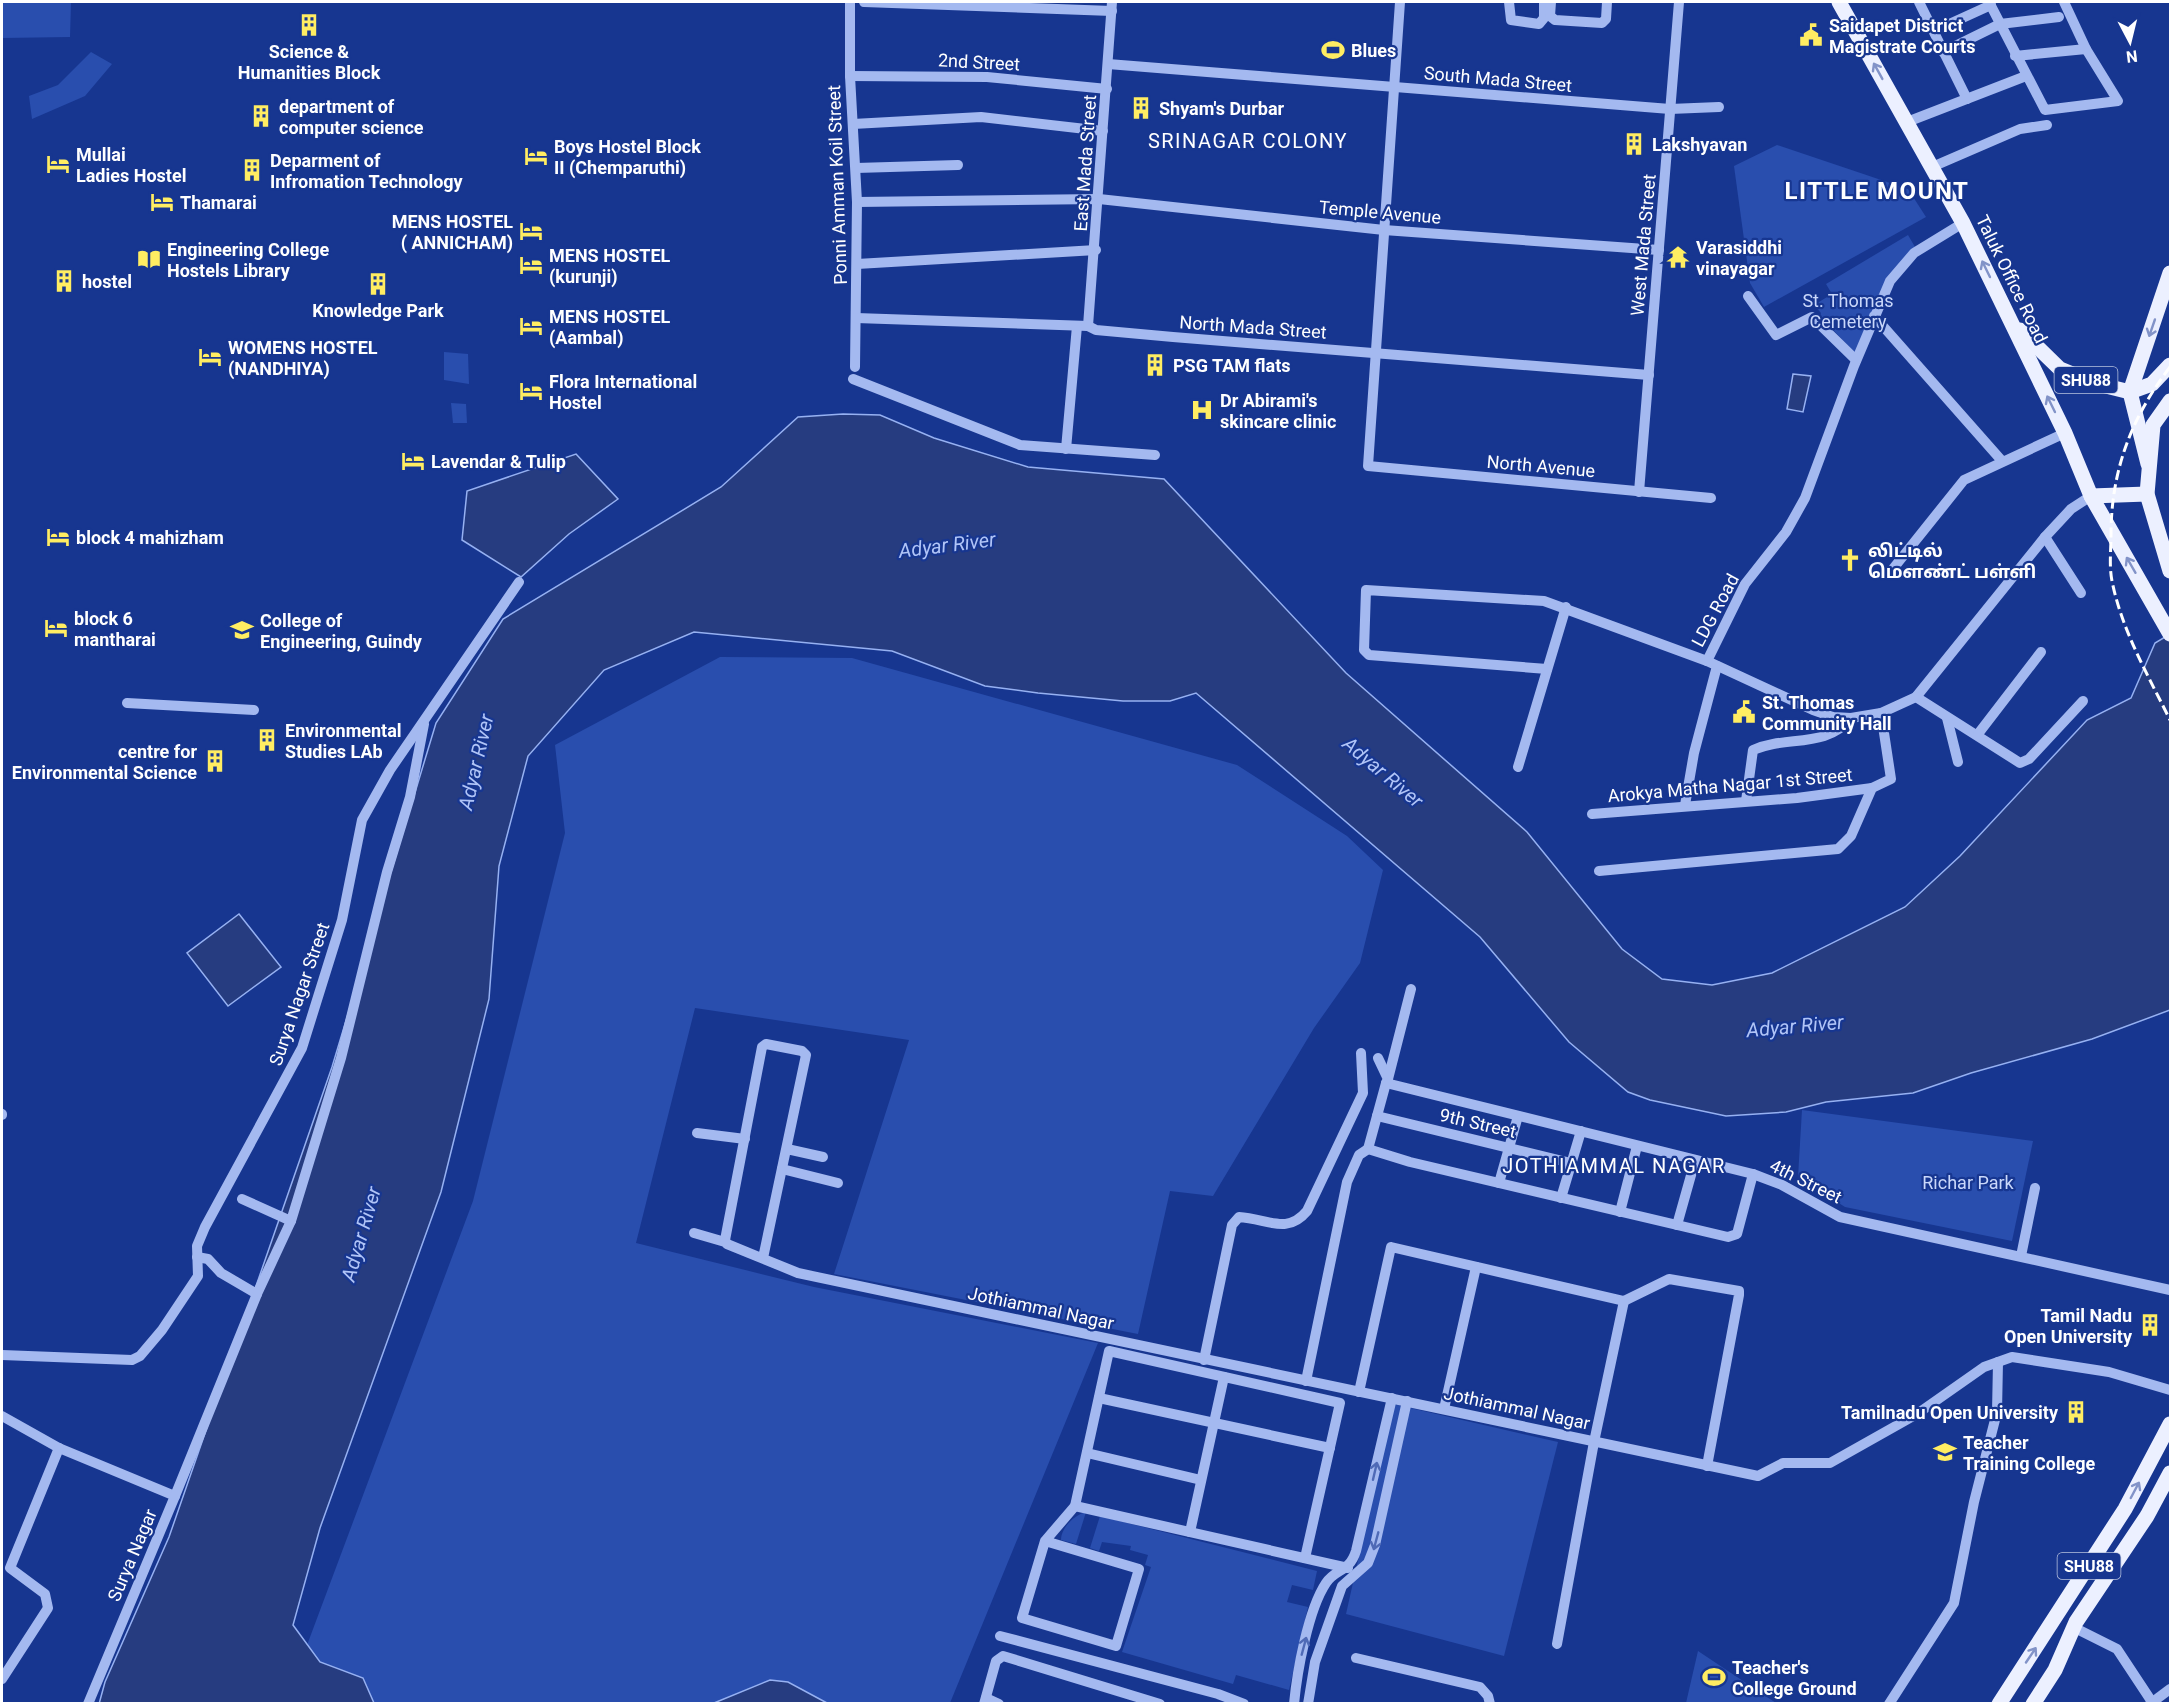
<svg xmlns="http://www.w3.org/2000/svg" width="2172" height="1705" font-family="Roboto,'Noto Sans Tamil',sans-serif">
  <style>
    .green { fill: #294eae }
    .water { fill: #263c80; stroke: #96b1f2; stroke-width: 1.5 }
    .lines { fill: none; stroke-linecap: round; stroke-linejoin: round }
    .minor { stroke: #a4b9f0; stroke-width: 10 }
    .major { stroke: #ecf0ff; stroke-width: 15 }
    .rail { stroke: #fff; stroke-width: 3; stroke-dasharray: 10 4.5; stroke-linecap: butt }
    .oneway { stroke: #8293c8 }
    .oneway2 { stroke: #4f6ab6 }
    .labels { text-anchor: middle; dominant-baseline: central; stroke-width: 4.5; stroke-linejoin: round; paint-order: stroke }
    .shield { fill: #173690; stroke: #b9c3de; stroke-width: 1.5 }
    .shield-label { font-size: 16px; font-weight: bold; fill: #fff }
    .poi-label { font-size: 18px; font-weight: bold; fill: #fff; stroke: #173690; text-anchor: start }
    .street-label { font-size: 18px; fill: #fff; stroke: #173690 }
    .park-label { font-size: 18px; fill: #cad8fb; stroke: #173690 }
    .neighbourhood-label { font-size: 20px; letter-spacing: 1.5px; fill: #fff; stroke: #173690 }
    .water-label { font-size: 20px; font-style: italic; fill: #b0c4f7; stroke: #173690 }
    .district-label { font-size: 24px; font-weight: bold; letter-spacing: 1.5px; fill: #fff; stroke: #173690 }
  </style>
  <rect width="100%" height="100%" fill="#173690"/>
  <g class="green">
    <polygon points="2,2 71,2 70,37 2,38"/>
    <polygon points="91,52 112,64 85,96 32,119 29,96 58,85"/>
    <polygon points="1777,145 1908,189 1926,217 1764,307 1750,283 1734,166"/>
    <path d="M1908,235L1915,247C1884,275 1871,315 1855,353L1820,316L1821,313L1814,305L1832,294L1826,284Z"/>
    <polygon points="444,352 468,354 469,384 444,380"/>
    <polygon points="451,403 466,404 467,423 453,423"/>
    <polygon points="720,657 852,658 1237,765 1347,836 1383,870 1360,963 1314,1028 1213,1196 1170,1191 1138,1334 834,1274 909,1040 695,1008 636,1243 814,1287 1098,1343 950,1703 285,1704 473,1201 565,833 555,745"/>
    <polygon points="1802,1110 2033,1141 2012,1241 1845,1207 1798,1177"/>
    <polygon points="1393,1404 1558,1442 1504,1656 1346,1614"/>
    <path d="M1086,1512L1076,1544L1061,1540C1061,1528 1074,1515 1086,1512Z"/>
    <polygon points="1100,1516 1317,1571 1313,1590 1292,1585 1287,1602 1308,1607 1289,1690 1236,1675 1233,1684 1122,1652 1151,1567 1145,1565 1148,1555 1130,1550 1131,1546 1102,1542 1099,1551 1090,1548"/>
    <polygon points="1698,1651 1776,1703 1686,1703"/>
  </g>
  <g class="water">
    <polygon points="1793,374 1811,376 1803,412 1787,409"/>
    <polygon points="843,414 880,415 934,438 1028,467 1164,479 1346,673 1527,832 1622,949 1662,979 1712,985 1772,973 1905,907 1960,856 2087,720 2131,698 2155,643 2170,634 2170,1010 2092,1039 1971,1073 1913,1093 1826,1102 1786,1112 1726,1116 1650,1100 1628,1092 1569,1042 1480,937 1196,693 1170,701 1123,701 1038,693 985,686 892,651 694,632 604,670 528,756 499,866 489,999 441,1192 320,1528 293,1625 320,1662 363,1678 374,1703 99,1704 105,1682 169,1537 332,1067 436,723 503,619 721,487 798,417"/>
    <polygon points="576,454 618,499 569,534 521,577 462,540 467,491"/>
    <polygon points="239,914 281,967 228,1006 187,953"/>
    <polygon points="770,1680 788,1682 827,1703 714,1703"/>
  </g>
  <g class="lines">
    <g class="minor">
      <polyline points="850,2 850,76 857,202 855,367"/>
      <polyline points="864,2 1112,11"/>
      <polyline points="1400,2 1368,466 1711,498"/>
      <polyline points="1509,2 1511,20 1539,24 1544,18 1544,2"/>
      <polyline points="1551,2 1550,16 1555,20 1602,23 1606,19 1607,2"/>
      <polyline points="1919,2 1967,99"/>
      <polyline points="1989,2 2045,110 2118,101 2086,49 2064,2"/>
      <polyline points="1934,31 1991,5"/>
      <polyline points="1943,52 2000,24 2059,17"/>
      <polyline points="2015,56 2086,49"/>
      <polyline points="1108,64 1670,109 1719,107"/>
      <polyline points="850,76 987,77 1107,89"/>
      <polyline points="1907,122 2026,76"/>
      <polyline points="853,124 981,117 1103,131"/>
      <polyline points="1932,167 2020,129 2047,125"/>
      <polyline points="856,168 958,165"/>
      <polyline points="857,202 1099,199 1384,230 1659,250"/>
      <polyline points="857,264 1096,250"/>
      <polyline points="1748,296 1776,335 1812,317 1856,360"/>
      <polyline points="1874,316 2002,461"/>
      <polyline points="856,318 1088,326 1096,330 1173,337 1649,375"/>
      <polyline points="1088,326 1112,2"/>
      <polyline points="853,379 1020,445 1155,455"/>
      <polyline points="1066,449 1077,326"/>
      <polyline points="1639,492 1679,2"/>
      <polyline points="2045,537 2081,593"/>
      <polyline points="1892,570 1964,480 2065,433"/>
      <polyline points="1707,661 1745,584 1786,532 1805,498 1854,366 1890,281 1914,253 1963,223"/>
      <polyline points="1547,669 1369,655 1364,650 1366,590 1544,601 1707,661 1813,710 1833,717 1851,718 1881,713 1916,697 2045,537 2071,509 2091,496"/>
      <polyline points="1916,697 2020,763 2029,759 2083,701"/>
      <polyline points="127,703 254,710"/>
      <polyline points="1947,718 1958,762"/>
      <polyline points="1978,734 2041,652"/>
      <polyline points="1518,767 1566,607"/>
      <path d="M1746,801L1753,750C1787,735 1825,749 1851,718"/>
      <polyline points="1685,805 1694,753 1717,666"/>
      <polyline points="1592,814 1797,798 1872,788"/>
      <polyline points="1599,871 1838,849 1851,836 1872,788 1891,779 1881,713"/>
      <polyline points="1378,1058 1388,1079 1386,1083 1753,1174 1782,1185 1840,1217 2170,1290"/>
      <polyline points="1388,1079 1411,989"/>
      <polyline points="1386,1083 1368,1149 1410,1162 1728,1237 1737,1234 1753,1174"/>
      <polyline points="2,1115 2,1114"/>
      <polyline points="1377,1116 1571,1163"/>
      <polyline points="697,1133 745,1139"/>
      <polyline points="787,1149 823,1157"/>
      <polyline points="782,1169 838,1183"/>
      <polyline points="1499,1183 1518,1116"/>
      <polyline points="1561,1198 1581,1131"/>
      <polyline points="242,1199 291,1221"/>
      <polyline points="1620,1212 1637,1146"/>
      <polyline points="1677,1225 1695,1161"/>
      <polyline points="694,1233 725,1242"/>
      <polyline points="2021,1256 2035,1188"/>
      <polyline points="197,1257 208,1259 221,1273 257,1294"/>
      <polyline points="763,1258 806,1055 802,1051 766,1044 762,1047 725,1240 727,1244 798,1273 1758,1476 1783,1463 1830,1463 1917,1414 1984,1367 2012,1357 2109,1372 2170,1390"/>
      <polyline points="2,1355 132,1360 140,1356 162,1330 198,1276 197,1246 205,1227 302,1048 342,920 362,820 390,770 519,582"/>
      <path d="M1204,1360L1232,1225L1239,1217C1268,1219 1287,1235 1307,1211L1363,1093L1361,1053"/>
      <polyline points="1306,1381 1347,1182 1359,1155 1368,1149"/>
      <polyline points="1359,1392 1391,1247 1624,1301 1669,1279 1739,1291 1739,1295 1707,1466"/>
      <polyline points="1099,1398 1330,1448"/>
      <polyline points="1444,1409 1476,1267"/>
      <polyline points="2,1416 59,1448 175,1496 88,1704"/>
      <polyline points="1087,1453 1201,1480"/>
      <polyline points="175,1496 257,1294 291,1221 341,1058 387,872 410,797 424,724"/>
      <polyline points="1075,1506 1348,1568"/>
      <polyline points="1190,1532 1224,1377"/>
      <polyline points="1045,1541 1139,1569 1116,1646 1022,1618 1045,1541 1075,1506 1109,1351 1340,1403 1305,1558"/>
      <polyline points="2075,1628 2117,1649 2152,1702"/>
      <polyline points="1000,1636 1218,1694 1244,1704"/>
      <polyline points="1557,1644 1594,1442 1624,1301"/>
      <polyline points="1356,1658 1480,1687 1488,1696 1490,1704"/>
      <polyline points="2,1679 48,1608 45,1594 10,1568 59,1448"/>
      <polyline points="986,1698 999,1704"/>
      <polyline points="984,1704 996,1661 1003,1656 1160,1704"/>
      <path d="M1294,1704C1297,1672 1308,1610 1326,1583C1336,1568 1349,1573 1356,1551L1392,1398"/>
      <polyline points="1308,1704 1315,1662 1342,1586 1368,1563 1375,1545 1407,1401"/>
      <polyline points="1889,1704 1954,1603 1974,1502 1997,1412 1998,1362"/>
      <polyline points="2150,1704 2170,1689"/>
    </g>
    <g class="major">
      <polyline points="1839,2 1963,223 2065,433 2091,496 2170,634"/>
      <polyline points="2020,330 2060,369 2094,383 2130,392 2152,384 2170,365"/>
      <polyline points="2170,401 2153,425 2147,494 2170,571"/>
      <polyline points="2148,464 2130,392 2170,273"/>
      <polyline points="2091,496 2147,494"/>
      <polyline points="1999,1704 2125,1509 2170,1424"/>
      <polyline points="2033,1704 2055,1670 2076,1622 2147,1516 2170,1473"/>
    </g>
    <path class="rail" d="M2170,367C2131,418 2111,471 2111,535C2111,550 2109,566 2112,581C2122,631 2148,675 2170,720"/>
  </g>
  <defs><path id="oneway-shaft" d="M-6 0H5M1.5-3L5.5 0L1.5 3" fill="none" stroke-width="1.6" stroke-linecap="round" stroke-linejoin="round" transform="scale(1.5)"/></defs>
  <g class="oneway">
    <use href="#oneway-shaft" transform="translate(1878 71) rotate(-119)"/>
    <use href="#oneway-shaft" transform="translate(1986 269) rotate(-116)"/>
    <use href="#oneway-shaft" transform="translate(2152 328) rotate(109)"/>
    <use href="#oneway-shaft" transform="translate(2051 404) rotate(-116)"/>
    <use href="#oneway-shaft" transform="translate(2131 565) rotate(-120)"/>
    <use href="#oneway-shaft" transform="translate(2135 1490) rotate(-62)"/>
    <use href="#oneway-shaft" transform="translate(2031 1655) rotate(-56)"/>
  </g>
  <g class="oneway2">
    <use href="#oneway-shaft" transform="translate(1375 1471) rotate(-77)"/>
    <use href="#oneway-shaft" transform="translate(1376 1541) rotate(105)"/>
    <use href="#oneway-shaft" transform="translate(1304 1646) rotate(-75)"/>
  </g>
  <defs>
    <g id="building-bare" transform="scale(1.8)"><path d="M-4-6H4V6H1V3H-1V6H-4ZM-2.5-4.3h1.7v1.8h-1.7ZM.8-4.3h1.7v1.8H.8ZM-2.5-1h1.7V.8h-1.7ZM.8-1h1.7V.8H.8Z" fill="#ffed62" stroke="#173690" stroke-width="2.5" paint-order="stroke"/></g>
    <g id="civic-bare" transform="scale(1.8)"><path d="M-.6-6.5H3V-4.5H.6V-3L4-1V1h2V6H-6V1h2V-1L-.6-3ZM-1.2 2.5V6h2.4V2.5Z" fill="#ffed62" stroke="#173690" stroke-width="2.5" paint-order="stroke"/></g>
    <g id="stadium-bare" transform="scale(1.8)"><path d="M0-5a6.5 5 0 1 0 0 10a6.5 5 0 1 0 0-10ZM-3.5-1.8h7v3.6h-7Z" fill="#ffed62" stroke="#173690" stroke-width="2.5" paint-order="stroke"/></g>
    <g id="hotel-bare" transform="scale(1.8)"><path d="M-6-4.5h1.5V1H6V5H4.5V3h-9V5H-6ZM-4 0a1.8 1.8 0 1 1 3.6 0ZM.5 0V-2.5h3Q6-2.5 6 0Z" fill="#ffed62" stroke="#173690" stroke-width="2.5" paint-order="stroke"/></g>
    <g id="temple-bare" transform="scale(1.8)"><path d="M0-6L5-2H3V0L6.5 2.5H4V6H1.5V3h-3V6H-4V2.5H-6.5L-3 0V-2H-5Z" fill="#ffed62" stroke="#173690" stroke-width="2.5" paint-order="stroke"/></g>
    <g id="library-bare" transform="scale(1.8)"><path d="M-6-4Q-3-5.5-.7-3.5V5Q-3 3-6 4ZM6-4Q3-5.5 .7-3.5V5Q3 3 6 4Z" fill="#ffed62" stroke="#173690" stroke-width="2.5" paint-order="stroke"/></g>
    <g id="hospital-bare" transform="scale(1.8)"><path d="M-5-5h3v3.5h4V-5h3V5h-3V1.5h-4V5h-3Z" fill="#ffed62" stroke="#173690" stroke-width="2.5" paint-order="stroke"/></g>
    <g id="church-bare" transform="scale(1.8)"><path d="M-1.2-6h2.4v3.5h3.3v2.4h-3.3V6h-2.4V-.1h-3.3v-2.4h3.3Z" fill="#ffed62" stroke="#173690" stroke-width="2.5" paint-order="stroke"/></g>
    <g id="university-bare" transform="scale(1.8)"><path d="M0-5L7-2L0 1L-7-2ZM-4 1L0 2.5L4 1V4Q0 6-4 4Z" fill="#ffed62" stroke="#173690" stroke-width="2.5" paint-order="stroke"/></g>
  </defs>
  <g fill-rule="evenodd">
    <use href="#building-bare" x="309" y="25"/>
    <use href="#civic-bare" x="1811" y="35"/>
    <use href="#stadium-bare" x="1333" y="50"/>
    <use href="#building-bare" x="1141" y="108"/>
    <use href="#building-bare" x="261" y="116"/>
    <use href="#building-bare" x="1634" y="144"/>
    <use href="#hotel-bare" x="536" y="156"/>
    <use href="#hotel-bare" x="58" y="164"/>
    <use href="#building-bare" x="252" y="170"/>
    <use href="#hotel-bare" x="162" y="202"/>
    <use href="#hotel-bare" x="531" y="231"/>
    <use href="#temple-bare" x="1678" y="257"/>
    <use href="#library-bare" x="149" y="259"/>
    <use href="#hotel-bare" x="531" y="265"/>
    <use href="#building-bare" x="64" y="281"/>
    <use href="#building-bare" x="378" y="284"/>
    <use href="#hotel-bare" x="531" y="326"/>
    <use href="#hotel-bare" x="210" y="357"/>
    <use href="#building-bare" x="1155" y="365"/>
    <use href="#hotel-bare" x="531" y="391"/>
    <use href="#hospital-bare" x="1202" y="410"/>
    <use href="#hotel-bare" x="413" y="461"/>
    <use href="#hotel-bare" x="58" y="537"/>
    <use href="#church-bare" x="1850" y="560"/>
    <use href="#hotel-bare" x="56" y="628"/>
    <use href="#university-bare" x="242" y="630"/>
    <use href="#civic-bare" x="1744" y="712"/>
    <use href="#building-bare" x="267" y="740"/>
    <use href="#building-bare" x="215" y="761"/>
    <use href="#building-bare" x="2150" y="1325"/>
    <use href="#building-bare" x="2076" y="1412"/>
    <use href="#university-bare" x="1945" y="1452"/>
    <use href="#stadium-bare" x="1714" y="1677"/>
  </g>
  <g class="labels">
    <g class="shield">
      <rect x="2054.5" y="367" width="63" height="26" rx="4.5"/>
      <rect x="2057.5" y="1553" width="63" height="26" rx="4.5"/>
    </g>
    <g class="shield-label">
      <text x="2086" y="380">SHU88</text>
      <text x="2089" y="1566">SHU88</text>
    </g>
    <g class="poi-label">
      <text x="1829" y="25">Saidapet District<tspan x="1829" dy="21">Magistrate Courts</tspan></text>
      <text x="1351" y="50">Blues</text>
      <text x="309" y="51" text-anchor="middle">Science &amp;<tspan x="309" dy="21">Humanities Block</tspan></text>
      <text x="279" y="106">department of<tspan x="279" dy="21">computer science</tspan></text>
      <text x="1159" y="108">Shyam's Durbar</text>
      <text x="1652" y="144">Lakshyavan</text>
      <text x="554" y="146">Boys Hostel Block<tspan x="554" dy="21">II (Chemparuthi)</tspan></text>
      <text x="76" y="154">Mullai<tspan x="76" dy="21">Ladies Hostel</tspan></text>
      <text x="270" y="160">Deparment of<tspan x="270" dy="21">Infromation Technology</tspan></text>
      <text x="180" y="202">Thamarai</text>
      <text x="513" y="221" text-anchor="end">MENS HOSTEL<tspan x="513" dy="21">( ANNICHAM)</tspan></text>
      <text x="1696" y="247">Varasiddhi<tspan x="1696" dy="21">vinayagar</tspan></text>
      <text x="167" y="249">Engineering College<tspan x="167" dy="21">Hostels Library</tspan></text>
      <text x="549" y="255">MENS HOSTEL<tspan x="549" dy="21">(kurunji)</tspan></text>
      <text x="82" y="281">hostel</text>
      <text x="378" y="310" text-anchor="middle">Knowledge Park</text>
      <text x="549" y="316">MENS HOSTEL<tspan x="549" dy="21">(Aambal)</tspan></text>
      <text x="228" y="347">WOMENS HOSTEL<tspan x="228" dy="21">(NANDHIYA)</tspan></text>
      <text x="1173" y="365">PSG TAM flats</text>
      <text x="549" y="381">Flora International<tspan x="549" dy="21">Hostel</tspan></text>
      <text x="1220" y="400">Dr Abirami's<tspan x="1220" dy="21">skincare clinic</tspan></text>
      <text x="431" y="461">Lavendar &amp; Tulip</text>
      <text x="76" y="537">block 4 mahizham</text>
      <text x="1868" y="550">லிட்டில்<tspan x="1868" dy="21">மௌண்ட் பள்ளி</tspan></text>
      <text x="74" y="618">block 6<tspan x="74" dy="21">mantharai</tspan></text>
      <text x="260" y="620">College of<tspan x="260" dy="21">Engineering, Guindy</tspan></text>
      <text x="1762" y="702">St. Thomas<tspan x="1762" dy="21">Community Hall</tspan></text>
      <text x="285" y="730">Environmental<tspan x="285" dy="21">Studies LAb</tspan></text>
      <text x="197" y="751" text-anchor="end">centre for<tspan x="197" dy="21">Environmental Science</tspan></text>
      <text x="2132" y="1315" text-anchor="end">Tamil Nadu<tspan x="2132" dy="21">Open University</tspan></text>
      <text x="2058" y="1412" text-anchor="end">Tamilnadu Open University</text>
      <text x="1963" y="1442">Teacher<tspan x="1963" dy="21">Training College</tspan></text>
      <text x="1732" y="1667">Teacher's<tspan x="1732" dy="21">College Ground</tspan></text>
    </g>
    <g class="street-label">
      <text transform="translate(979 62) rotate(3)">2nd Street</text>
      <text transform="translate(1498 79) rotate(5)">South Mada Street</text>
      <text transform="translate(1085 163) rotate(-86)">East Mada Street</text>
      <text transform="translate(837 185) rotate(-92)">Ponni Amman Koil Street</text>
      <text transform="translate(1380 212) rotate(5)">Temple Avenue</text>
      <text transform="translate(1643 245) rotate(-85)">West Mada Street</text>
      <text transform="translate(2012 279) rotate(64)">Taluk Office Road</text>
      <text transform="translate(1253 327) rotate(4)">North Mada Street</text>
      <text transform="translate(1541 466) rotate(5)">North Avenue</text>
      <text transform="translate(1715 610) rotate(-62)">LDG Road</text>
      <text transform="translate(1730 785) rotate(-5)">Arokya Matha Nagar 1st Street</text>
      <text transform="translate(299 994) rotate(-71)">Surya Nagar Street</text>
      <text transform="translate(1478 1123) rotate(13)">9th Street</text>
      <text transform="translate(1806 1181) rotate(26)">4th Street</text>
      <text transform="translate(1041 1308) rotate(12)">Jothiammal Nagar</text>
      <text transform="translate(1517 1408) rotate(12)">Jothiammal Nagar</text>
      <text transform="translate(132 1555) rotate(-67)">Surya Nagar</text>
    </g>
    <g class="park-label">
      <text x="1848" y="300">St. Thomas<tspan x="1848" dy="21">Cemetery</tspan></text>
      <text x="1968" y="1182">Richar Park</text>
    </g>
    <g class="neighbourhood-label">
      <text x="1248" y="141">SRINAGAR COLONY</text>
      <text x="1614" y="1166">JOTHIAMMAL NAGAR</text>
    </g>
    <g class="water-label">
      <text transform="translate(947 545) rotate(-7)">Adyar River</text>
      <text transform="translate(476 762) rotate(-77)">Adyar River</text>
      <text transform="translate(1383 772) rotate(40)">Adyar River</text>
      <text transform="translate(1795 1026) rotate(-5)">Adyar River</text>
      <text transform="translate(361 1234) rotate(-74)">Adyar River</text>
    </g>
    <g class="district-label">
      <text x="1877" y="191">LITTLE MOUNT</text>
    </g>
  </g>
  <rect width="2172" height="1705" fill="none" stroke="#ffffff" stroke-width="6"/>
  <g transform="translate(2130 42) rotate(173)" stroke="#173690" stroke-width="4.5" paint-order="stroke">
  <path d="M0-4.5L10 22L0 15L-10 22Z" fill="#ffffff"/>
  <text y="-9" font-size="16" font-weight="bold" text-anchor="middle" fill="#ffffff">N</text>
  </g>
</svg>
